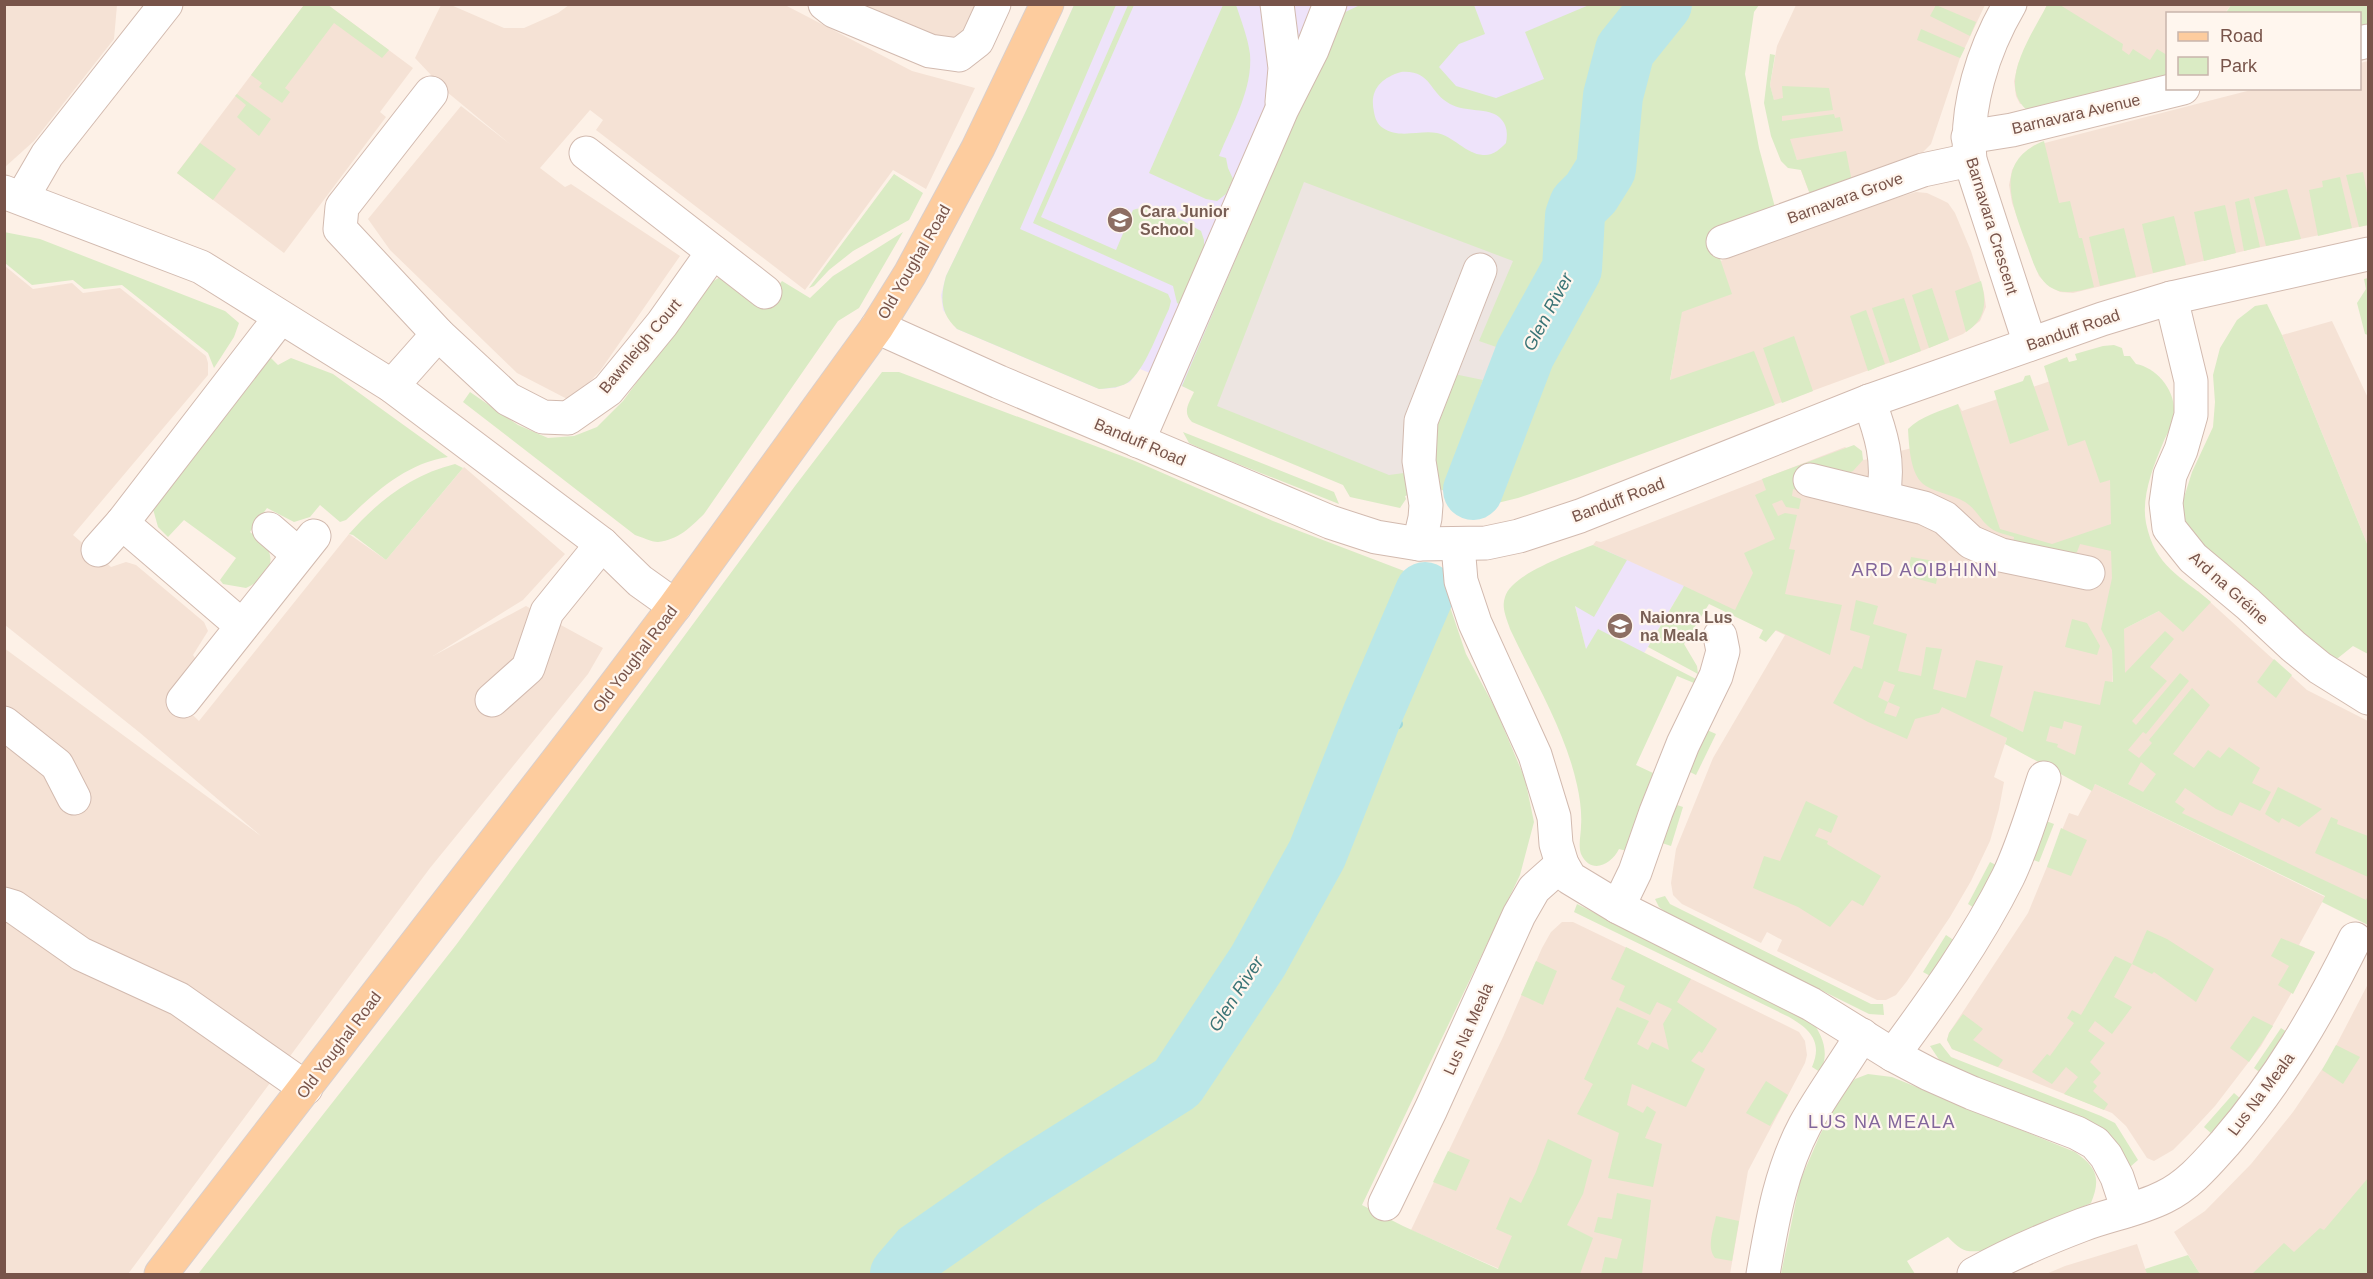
<svg xmlns="http://www.w3.org/2000/svg" width="2373" height="1279" font-family="Helvetica,sans-serif">
  <style>
    .residential { fill: #f5e2d5 }
    .industrial { fill: #ede5e1 }
    .education { fill: #eee3fa }
    .green { fill: #daebc4; fill-rule: evenodd }
    .lines { fill: none; stroke-linecap: round; stroke-linejoin: round }
    .stream { stroke: #a0d9da; stroke-width: 10 }
    .river { stroke: #bae7e8; stroke-width: 60 }
    .minor-casing { stroke: #d2baaf; stroke-width: 35 }
    .major-casing { stroke: #d9cfcc; stroke-width: 35 }
    .minor { stroke: #fff; stroke-width: 33 }
    .major { stroke: #fdcc9e; stroke-width: 33 }
    .labels { text-anchor: middle; dominant-baseline: central; stroke-width: 4.5; stroke-linejoin: round; paint-order: stroke }
    .street-label { font-size: 16px; fill: #78544a; stroke: #fff6ee }
    .education-label { font-size: 16px; font-weight: bold; fill: #785e54; stroke: #fff6ee; text-anchor: start }
    .water-label { font-size: 18px; font-style: italic; fill: #3a7476; stroke: #fff6ee }
    .neighbourhood-label { font-size: 18px; letter-spacing: 1.5px; fill: #82669b; stroke: #fff6ee }
  </style>
  <rect width="100%" height="100%" fill="#fdf1e7"/>
  <g class="residential">
    <polygon points="5,4 117,5 114,39 34,141 5,167"/>
    <polygon points="304,5 328,5 413,68 380,112 386,117 284,253 177,173"/>
    <polygon points="441,5 451,5 504,28 524,28 558,13 569,5 785,5 912,71 975,88 926,189 893,170 805,290 596,130 603,120 590,110 540,168 565,187 571,184 680,256 600,371 571,401 517,373 390,250 368,219 461,106 510,144 447,92 415,58"/>
    <polygon points="860,5 986,5 953,49"/>
    <polygon points="1796,5 1985,5 1960,58 1931,144 1916,159 1811,197 1789,139 1781,128 1770,85 1777,46"/>
    <polygon points="2047,5 2231,5 2225,13 2168,14 2167,79 2020,104 2016,96 2014,81 2018,64"/>
    <polygon points="2368,61 2368,225 2252,249 2073,293 2060,292 2049,286 2039,276 2012,203 2009,185 2012,170 2023,154 2033,146 2255,89 2360,88 2360,63"/>
    <polygon points="1916,192 1927,193 1940,199 1948,203 1955,213 1971,251 1984,293 1986,307 1980,321 1963,334 1924,350 1659,447 1688,273 1866,207"/>
    <polygon points="5,266 33,289 72,283 83,293 120,288 206,356 208,363 208,375 73,535 111,567 126,562 136,565 204,622 208,631 193,655 195,658 169,692 199,721 349,534 386,560 464,467 565,554 523,600 433,656 526,606 603,648 588,674 430,868 128,1274 5,1274 4,648 261,836 139,732 5,625"/>
    <polygon points="2332,321 2368,398 2368,546 2282,335"/>
    <polygon points="2107,362 2112,523 2113,773 1990,717 2007,738 1994,777 2004,782 1999,809 1990,841 1971,881 1950,917 1907,981 1896,995 1886,1000 1877,1000 1777,951 1782,940 1767,932 1761,943 1682,904 1673,895 1671,883 1676,849 1713,758 1785,635 1593,545 1596,541 1601,542 1845,447 1864,460 1912,448 1958,404 1962,411"/>
    <polygon points="2198,591 2307,690 2368,721 2368,902 2197,821 2128,785 2124,754 2124,629"/>
    <polygon points="2095,784 2325,897 2299,945 2315,952 2261,1046 2215,1106 2189,1134 2173,1150 2154,1161 2147,1158 2126,1126 2112,1113 1952,1049 1947,1040 1949,1033 2028,913 2069,813 2078,816"/>
    <polygon points="1562,922 1573,922 1710,988 1799,1032 1805,1041 1807,1055 1805,1063 1748,1171 1730,1274 1511,1274 1411,1230 1503,1037 1542,948 1551,932"/>
    <polygon points="2368,984 2368,1274 2200,1274 2174,1232 2205,1211 2251,1164 2293,1112 2329,1059"/>
    <polygon points="2137,1244 2147,1274 2046,1274 2065,1266"/>
  </g>
  <polygon class="industrial" points="1286,168 1538,265 1450,490 1415,492 1405,496 1193,414"/>
  <g class="education">
    <polygon points="1074,5 1610,5 1521,259 1286,168 1201,394 1140,369 1130,382 1115,388 1099,389 957,329 943,310 941,295 946,276 1026,111"/>
    <polygon points="1607,551 1684,586 1631,675 1586,650 1575,605"/>
  </g>
  <g class="green">
    <polygon points="304,5 328,5 389,50 382,58 334,23 285,88 290,92 282,103 259,87 262,83 251,75"/>
    <path d="M1074,5H1116L1020,229L1168,294L1171,301L1169,309C1159,329 1147,365 1131,380C1122,388 1110,388 1099,389L957,329C940,313 940,297 946,276L1026,111Z"/>
    <path d="M1128,5H1134L1041,217L1116,250L1133,210C1155,202 1182,220 1201,231L1204,240V249L1179,304L1177,303L1173,286L1033,223Z"/>
    <path d="M1223,5H1236C1241,20 1248,38 1250,54C1253,89 1232,124 1219,156L1226,158L1228,168L1233,179L1226,194L1217,201L1206,199L1149,173Z"/>
    <path d="M1360,5H1474L1485,34L1459,44L1439,67L1456,86L1496,98L1544,79L1525,32L1589,5H1759L1754,12L1745,74L1759,148L1776,211L1712,235L1732,294L1682,312L1670,380L1754,351L1775,405L1579,477L1518,498L1485,506L1463,490L1454,479L1505,350L1479,341L1513,261L1304,182L1217,406L1389,475L1404,473L1415,492L1405,496L1406,499L1400,508L1350,497L1343,485L1192,422C1182,412 1189,403 1194,392L1182,386L1339,15ZM1401,72C1432,70 1428,92 1450,104C1464,112 1490,108 1499,117C1507,124 1508,133 1506,143C1500,149 1493,156 1483,155C1466,154 1453,136 1437,133C1419,130 1399,139 1383,128C1377,124 1375,118 1374,112C1369,90 1381,78 1401,72Z"/>
    <polygon points="1936,5 1976,22 1970,36 1930,16"/>
    <path d="M2047,5H2060L2123,44L2122,50L2129,55L2133,49L2150,60L2157,49L2167,55V79L2027,110C1996,84 2033,33 2047,5Z"/>
    <polygon points="2231,5 2368,5 2368,26 2360,31 2360,14 2225,14"/>
    <polygon points="1921,29 1965,48 1960,58 1917,40"/>
    <polygon points="1770,54 1775,55 1770,85 1774,100 1783,98 1782,86 1829,88 1833,110 1782,116 1782,121 1834,114 1835,118 1840,117 1843,131 1790,139 1797,160 1846,151 1852,182 1811,197 1801,170 1788,168 1781,161 1771,136 1764,103"/>
    <polygon points="237,94 271,119 259,136 237,117 246,105 235,96"/>
    <path d="M2044,141L2059,203L2070,201L2079,238H2082L2094,287C2079,291 2064,296 2050,287C2036,277 2032,258 2026,243C2012,204 1993,161 2044,141Z"/>
    <polygon points="200,143 236,169 213,200 177,173"/>
    <polygon points="2363,172 2368,198 2368,225 2359,227 2346,175"/>
    <polygon points="894,174 923,193 909,220 853,251 829,270 814,286 809,288"/>
    <polygon points="2340,177 2352,228 2318,236 2309,190 2323,187 2322,181"/>
    <polygon points="2287,189 2301,239 2266,246 2254,197"/>
    <polygon points="2249,198 2260,247 2244,251 2235,202"/>
    <polygon points="2225,205 2236,253 2204,261 2194,212"/>
    <polygon points="2174,216 2186,265 2153,273 2142,224"/>
    <polygon points="2124,228 2136,277 2100,286 2089,237"/>
    <polygon points="4,232 40,239 225,311 239,323 234,337 214,368 208,353 122,285 84,289 73,280 32,285 5,263"/>
    <path d="M903,232L859,308L838,321L704,514C691,527 678,540 658,542C651,542 642,537 635,535L463,402L470,392L518,425L548,438L574,436L597,427L623,401L710,283L722,276L762,305L782,281L810,298L833,276Z"/>
    <polygon points="2368,278 2368,335 2365,334 2357,303 2366,289 2364,279"/>
    <path d="M1981,281C1987,302 1986,319 1966,332L1955,291Z"/>
    <polygon points="1932,288 1949,340 1929,348 1912,295"/>
    <polygon points="1904,298 1921,351 1890,363 1872,308"/>
    <polygon points="2267,304 2282,335 2368,546 2368,654 2353,646 2338,658 2330,659 2256,589 2216,560 2186,527 2182,504 2192,472 2213,427 2215,402 2213,375 2220,348 2237,320 2255,306"/>
    <polygon points="1866,310 1885,364 1868,371 1850,316"/>
    <polygon points="1794,336 1813,391 1782,403 1763,348"/>
    <path d="M2114,345L2122,348L2124,356H2130L2136,364C2158,368 2179,394 2173,418C2172,427 2166,435 2163,443C2153,467 2141,497 2146,523C2155,567 2181,576 2211,602L2183,632L2159,611L2124,629L2125,673L2165,631L2174,639L2150,667L2167,681L2132,721L2136,725L2180,673L2189,681L2146,734L2143,732L2128,750L2139,758L2152,743L2149,740L2192,688L2210,705L2173,754L2194,768L2208,750L2220,758L2229,747L2260,768L2252,783L2271,792L2260,811L2240,802L2232,816L2216,809L2185,788L2175,802L2185,809L2182,813L2366,900L2368,895V925L2322,902L2325,896L2095,784L2092,791L2005,744L2007,738L1942,707L1939,713L1915,719L1907,739L1868,722L1833,703L1854,666L1862,669L1870,636L1850,630L1856,600L1878,606L1873,624L1907,634L1898,671L1921,676L1926,647L1942,649L1933,689L1966,698L1976,660L2003,666L1990,716L2023,732L2034,691L2100,705L2105,681L2113,682L2112,650L2101,629L2112,578L2111,551L2080,544L2077,552L2066,557L2013,545L2014,537C2005,534 1995,533 1988,526C1980,519 1975,508 1965,502C1953,495 1938,493 1926,486C1910,477 1909,445 1908,429C1921,416 1941,411 1958,404L2000,529L2052,544L2111,524L2110,480L2100,483L2085,440L2068,446L2044,366L2067,357L2069,362L2077,360L2075,354L2103,346ZM1884,681L1895,685L1888,702L1878,697ZM1888,702L1900,707L1896,717L1884,713ZM2064,721L2082,726L2075,755L2057,747L2058,744L2046,741L2050,726L2062,729ZM2141,762L2156,774L2143,792L2128,784Z"/>
    <path d="M271,358L278,365L291,358L333,374L448,457C405,464 377,491 346,520L340,522L320,505L310,517L294,522L267,508L250,532C255,536 264,542 267,548C278,566 261,581 246,588L223,584L220,580L236,558L184,520L168,537L158,527L153,509Z"/>
    <polygon points="882,372 899,372 1135,461 1273,521 1420,577 1438,587 1447,598 1466,654 1496,710 1525,779 1534,822 1520,875 1362,1205 1403,1226 1498,1269 1512,1236 1496,1229 1510,1197 1521,1203 1536,1172 1548,1139 1592,1160 1583,1194 1567,1225 1593,1238 1580,1274 198,1274 456,945 795,486"/>
    <polygon points="1454,374 1483,380 1443,490 1436,490 1435,424"/>
    <polygon points="2030,375 2049,430 2010,444 1994,391 2023,381 2025,376"/>
    <polygon points="1183,432 1334,492 1339,504 1208,452 1189,443"/>
    <polygon points="1854,445 1862,451 1863,460 1853,471 1803,492 1793,489 1792,496 1801,499 1799,509 1786,507 1782,500 1772,504 1778,516 1785,513 1797,515 1789,549 1795,550 1785,594 1842,605 1830,655 1776,630 1766,642 1759,638 1763,630 1709,604 1684,644 1697,666 1698,674 1648,647 1684,586 1735,610 1753,573 1744,553 1775,539 1755,495 1766,490 1762,479"/>
    <path d="M455,464L463,468L386,560L353,535L349,534C378,501 411,475 455,464Z"/>
    <path d="M1593,545L1627,560L1594,617L1575,606L1586,649L1598,629L1696,679L1694,683L1677,676L1636,765L1653,773L1627,851L1619,849C1611,865 1591,875 1581,854C1578,845 1581,835 1581,826C1582,814 1580,798 1577,785C1565,730 1534,680 1510,629C1507,619 1501,608 1505,597C1511,574 1572,553 1593,545Z"/>
    <polygon points="1911,557 1940,562 1936,584 1907,576"/>
    <polygon points="2072,619 2087,623 2100,646 2097,655 2065,647"/>
    <polygon points="2274,659 2292,675 2276,698 2257,682"/>
    <polygon points="1707,730 1716,734 1696,775 1688,771"/>
    <polygon points="2278,787 2322,809 2299,827 2282,818 2279,823 2265,814"/>
    <polygon points="1806,801 1838,816 1831,833 1819,828 1815,836 1828,841 1827,844 1881,876 1863,906 1852,900 1830,927 1798,907 1753,888 1764,856 1780,861"/>
    <polygon points="1674,804 1683,807 1671,846 1662,843"/>
    <polygon points="2331,817 2338,820 2337,824 2368,836 2368,877 2315,853"/>
    <polygon points="2046,821 2054,824 2039,862 2031,859"/>
    <polygon points="2061,828 2087,840 2071,876 2047,867"/>
    <polygon points="1990,862 1998,866 1976,909 1968,904"/>
    <polygon points="1665,896 1670,904 1871,1004 1883,1004 1884,1015 1869,1014 1668,914 1659,907 1655,899"/>
    <path d="M1577,904L1811,1020C1823,1036 1830,1053 1820,1072L1812,1067C1823,1042 1810,1029 1789,1017L1574,912Z"/>
    <polygon points="2147,930 2167,939 2214,969 2196,1002 2154,972 2152,974 2132,964 2114,997 2132,1007 2112,1034 2095,1021 2088,1031 2105,1043 2090,1062 2101,1073 2093,1082 2097,1086 2093,1091 2108,1104 2104,1110 2064,1094 2078,1077 2066,1067 2052,1084 2032,1072 2047,1054 2050,1056 2074,1023 2067,1018 2072,1010 2081,1015 2115,956 2132,964"/>
    <polygon points="1946,935 1955,941 1932,977 1923,972"/>
    <polygon points="2281,938 2315,952 2293,994 2278,985 2289,966 2271,956"/>
    <polygon points="1626,947 1691,979 1677,1002 1717,1029 1702,1053 1699,1051 1691,1061 1705,1069 1686,1107 1632,1084 1627,1105 1643,1113 1647,1106 1656,1112 1645,1138 1662,1144 1653,1187 1608,1178 1619,1133 1577,1114 1593,1084 1584,1079 1617,1007 1649,1021 1637,1044 1648,1050 1652,1042 1669,1050 1663,1024 1672,1009 1657,1002 1650,1015 1619,1000 1625,986 1611,979"/>
    <polygon points="1536,961 1557,971 1543,1005 1521,995"/>
    <polygon points="1963,1014 1983,1029 1973,1040 2003,1060 1998,1067 1952,1049 1947,1040 1949,1033"/>
    <polygon points="2253,1016 2273,1026 2249,1062 2230,1048"/>
    <polygon points="2281,1028 2290,1034 2262,1074 2254,1068"/>
    <path d="M1940,1043L1951,1057L2101,1116L2115,1123L2138,1160L2130,1167C2121,1150 2113,1135 2097,1125L1951,1069L1942,1064L1930,1046Z"/>
    <polygon points="2336,1045 2360,1057 2343,1084 2322,1070"/>
    <path d="M1868,1074L1892,1077L2075,1152C2097,1167 2101,1179 2091,1203L1987,1250C1967,1253 1962,1252 1948,1237L1907,1261L1915,1274H1781L1800,1181L1820,1135L1844,1090L1855,1079Z"/>
    <polygon points="1766,1081 1788,1095 1770,1126 1746,1113"/>
    <polygon points="2234,1093 2242,1100 2212,1134 2204,1127"/>
    <polygon points="1448,1151 1470,1160 1456,1191 1433,1182"/>
    <polygon points="2368,1178 2368,1274 2252,1274 2284,1243 2294,1252 2320,1228 2324,1230"/>
    <polygon points="1617,1193 1651,1200 1642,1274 1601,1274 1605,1257 1617,1259 1622,1239 1594,1232 1598,1217 1612,1219"/>
    <path d="M1716,1216L1739,1221L1732,1261L1715,1258C1706,1247 1714,1228 1716,1216Z"/>
    <polygon points="2188,1255 2200,1274 2147,1274 2145,1269"/>
  </g>
  <g class="lines">
    <polyline class="stream" points="1373,713 1398,724"/>
    <g class="river">
      <polyline points="1473,490 1525,354 1572,269 1575,216 1579,205 1591,193 1606,169 1613,96 1625,50 1662,4"/>
      <polyline points="900,1274 919,1252 1024,1179 1177,1083 1258,961 1317,854 1373,713 1425,592"/>
    </g>
    <g class="minor-casing">
      <g id="minor">
        <polyline points="825,4 834,11 930,51 959,55 977,41 994,4"/>
        <polyline points="1277,4 1285,68 1282,102"/>
        <path d="M2010,4C1983,50 1965,107 1970,160L2030,344"/>
        <polyline points="2360,43 2368,41"/>
        <polyline points="431,93 346,202 342,207 340,229 438,334 508,399 543,417 568,418 608,390 662,324 713,252"/>
        <polyline points="1968,137 2012,130 2183,88"/>
        <polyline points="586,153 765,292"/>
        <polyline points="4,192 201,267 392,386 602,544 640,581 675,606"/>
        <polyline points="22,198 47,155 166,4"/>
        <polyline points="1723,242 1923,170 1970,160"/>
        <polyline points="2171,298 2191,381 2191,415 2181,450 2170,475 2166,503 2169,528 2193,558 2248,604 2293,646 2320,668 2368,698"/>
        <polyline points="877,327 999,382 1330,522 1376,537 1419,544 1486,543 1519,536 1580,516 1869,401 2102,319 2171,298 2368,254"/>
        <polyline points="392,386 438,334"/>
        <path d="M1869,401C1881,433 1890,462 1883,496"/>
        <polyline points="1138,441 1282,109 1312,50 1330,4"/>
        <polyline points="1810,480 1924,508 1945,518 1971,542 2001,555 2088,573"/>
        <polyline points="122,523 242,626"/>
        <polyline points="269,529 298,554"/>
        <polyline points="1419,544 1425,518 1426,505 1419,461 1421,421 1480,270"/>
        <polyline points="1458,545 1461,581 1475,623 1535,755 1554,817 1556,844 1562,864 1570,878 1618,907 1811,1004 1893,1055 1929,1074 1972,1093 2077,1133 2095,1143 2106,1156 2117,1177 2128,1210"/>
        <polyline points="98,550 122,523 280,318"/>
        <polyline points="492,700 528,668 547,612 602,544"/>
        <polyline points="183,701 314,536"/>
        <polyline points="4,723 57,765 74,798"/>
        <polyline points="4,904 14,907 81,954 179,999 306,1088"/>
        <polyline points="1618,907 1635,872 1656,812 1683,744 1716,676 1723,651 1720,636"/>
        <path d="M1893,1055C1935,998 1976,941 2008,877C2023,846 2033,811 2044,778"/>
        <polyline points="1385,1204 1431,1109 1519,915 1534,889 1562,864"/>
        <path d="M1763,1274C1772,1223 1780,1172 1805,1125C1822,1094 1844,1065 1862,1035"/>
        <path d="M1974,1274C2008,1255 2045,1239 2082,1225C2108,1215 2138,1210 2164,1197C2189,1185 2207,1163 2225,1143C2280,1079 2318,1014 2355,939"/>
      </g>
    </g>
    <g class="major-casing">
      <polyline id="major" points="161,1274 592,716 675,606 877,327 910,274 978,148 1047,4"/>
    </g>
    <use href="#minor" class="minor"/>
    <use href="#major" class="major"/>
  </g>
  <defs>
    <g id="school-disc" transform="scale(1.35)"><circle r="9.5" fill="#8d6e63" stroke="#fff6ee"/><path d="M0-5L7-2L0 1L-7-2ZM-4 1L0 2.5L4 1V4Q0 6-4 4Z" fill="#fff"/></g>
  </defs>
  <g fill-rule="evenodd">
    <use href="#school-disc" x="1120" y="220"/>
    <use href="#school-disc" x="1620" y="626"/>
  </g>
  <g class="labels">
    <g class="street-label">
      <text transform="translate(2076 114) rotate(-13)">Barnavara Avenue</text>
      <text transform="translate(1845 198) rotate(-20)">Barnavara Grove</text>
      <text transform="translate(1992 226) rotate(73)">Barnavara Crescent</text>
      <text transform="translate(914 262) rotate(-60)">Old Youghal Road</text>
      <text transform="translate(2073 330) rotate(-19)">Banduff Road</text>
      <text transform="translate(640 346) rotate(-50)">Bawnleigh Court</text>
      <text transform="translate(1140 442) rotate(23)">Banduff Road</text>
      <text transform="translate(1618 500) rotate(-21)">Banduff Road</text>
      <text transform="translate(2229 588) rotate(42)">Ard na Gréine</text>
      <text transform="translate(635 659) rotate(-53)">Old Youghal Road</text>
      <text transform="translate(1468 1029) rotate(-66)">Lus Na Meala</text>
      <text transform="translate(339 1045) rotate(-53)">Old Youghal Road</text>
      <text transform="translate(2261 1094) rotate(-53)">Lus Na Meala</text>
    </g>
    <g class="education-label">
      <text x="1140" y="211">Cara Junior<tspan x="1140" dy="18">School</tspan></text>
      <text x="1640" y="617">Naionra Lus<tspan x="1640" dy="18">na Meala</tspan></text>
    </g>
    <g class="water-label">
      <text transform="translate(1548 312) rotate(-62)">Glen River</text>
      <text transform="translate(1236 994) rotate(-57)">Glen River</text>
    </g>
    <g class="neighbourhood-label">
      <text x="1925" y="570">ARD AOIBHINN</text>
      <text x="1882" y="1122">LUS NA MEALA</text>
    </g>
  </g>
  <rect width="2373" height="1279" fill="none" stroke="#78544a" stroke-width="12"/>
  <rect x="2166" y="12" width="195" height="78" fill="#fff6ee" stroke="#c9b5ac" stroke-width="1.5"/>
  <rect x="2178" y="32" width="30" height="9" fill="#fdcc9e" stroke="#c9b5ac" stroke-width="1.5"/>
  <text x="2220" y="42" font-size="18" fill="#78544a">Road</text>
  <rect x="2178" y="57" width="30" height="18" fill="#daebc4" stroke="#c9b5ac" stroke-width="1.5"/>
  <text x="2220" y="72" font-size="18" fill="#78544a">Park</text>
</svg>
